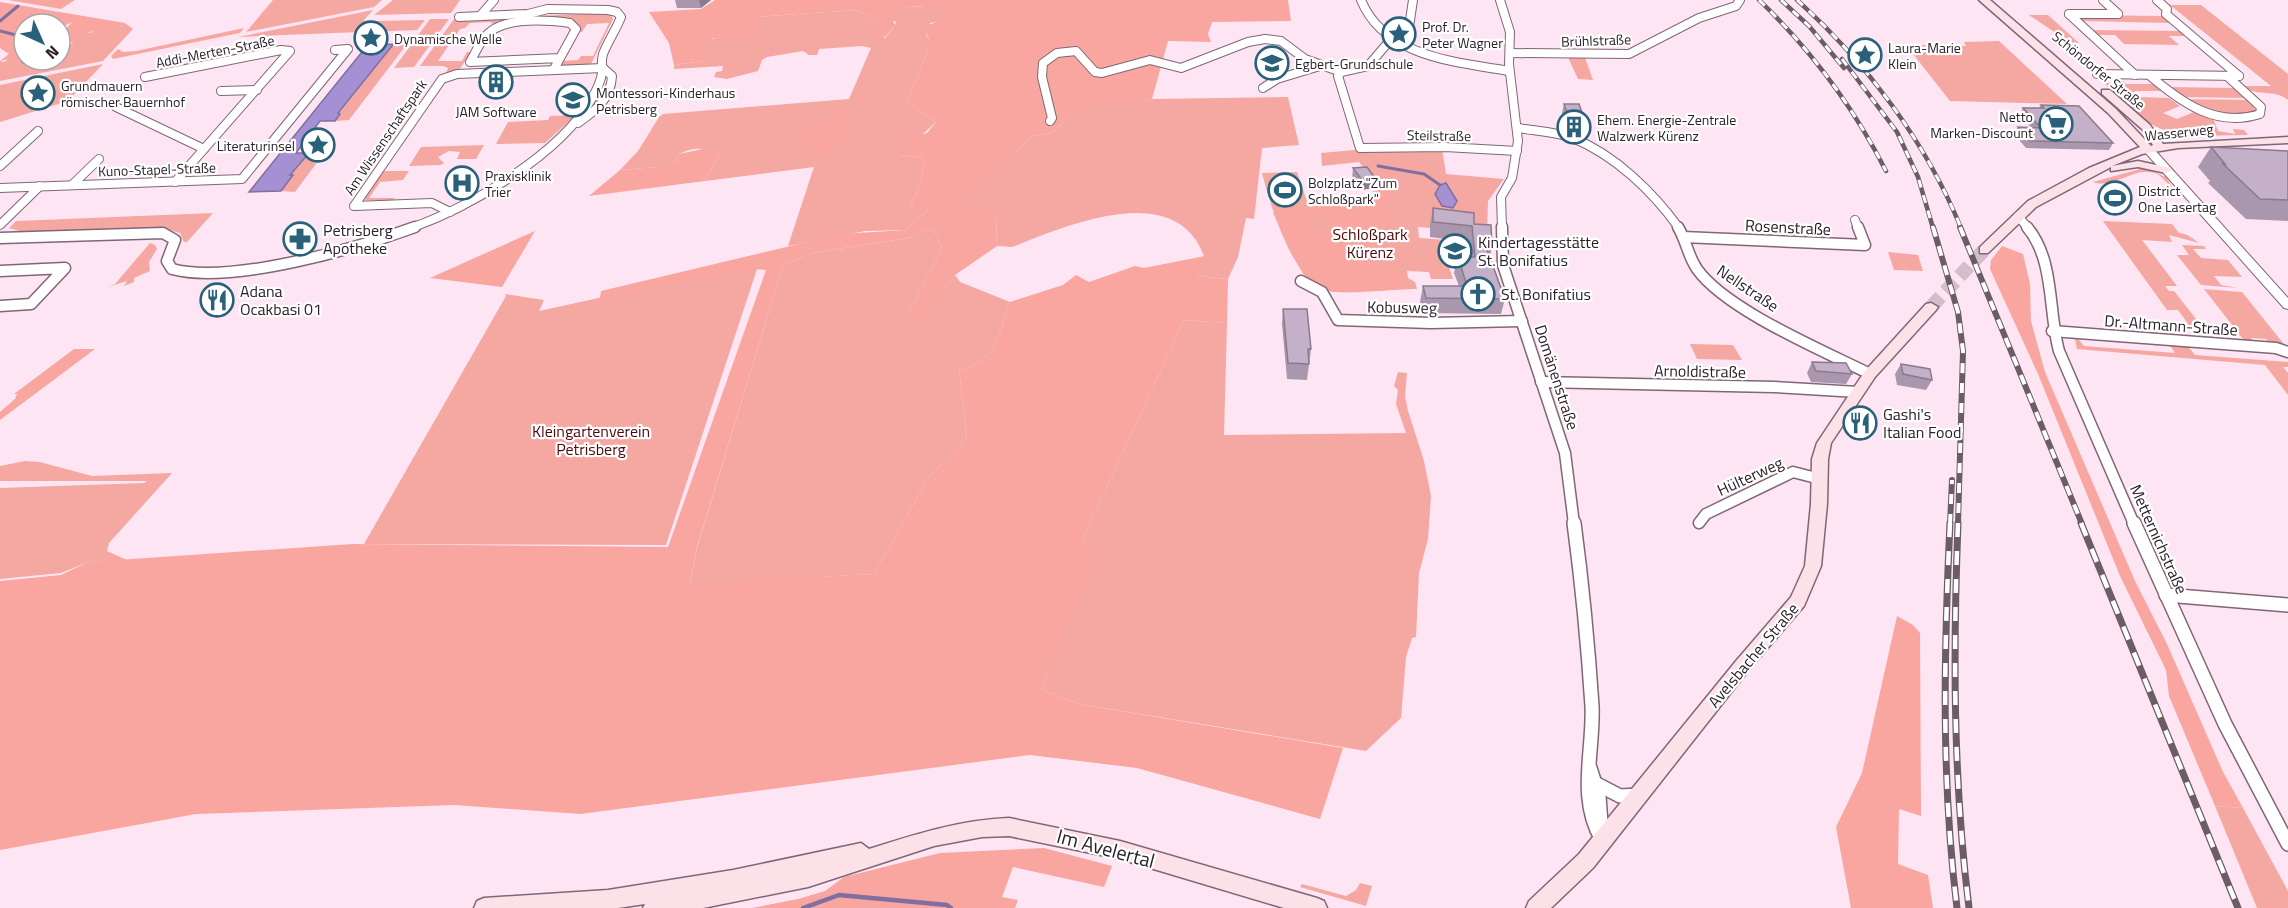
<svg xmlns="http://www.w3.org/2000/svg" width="2288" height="908" font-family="'Titillium Web',sans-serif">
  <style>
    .green { fill: #f4a8a1 }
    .forest { fill: #f8a69f }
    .water { fill: #a490d3; stroke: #806fa0; stroke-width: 1.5 }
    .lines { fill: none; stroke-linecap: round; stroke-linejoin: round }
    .stream-far1 { stroke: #806fa0; stroke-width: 3 }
    .stream { stroke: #806fa0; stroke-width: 4.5 }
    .secondary-tunnel { stroke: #d4beca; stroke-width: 14; stroke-dasharray: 14 7; stroke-linecap: butt }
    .minor-far2-casing { stroke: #806676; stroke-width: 10 }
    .minor-far1-casing { stroke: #806676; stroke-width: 13 }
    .minor-casing { stroke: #806676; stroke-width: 16 }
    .tertiary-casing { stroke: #806676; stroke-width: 2 }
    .secondary-casing { stroke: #806676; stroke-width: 3 }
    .minor-far2 { stroke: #fff; stroke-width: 8 }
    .minor-far1 { stroke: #fff; stroke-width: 10 }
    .minor { stroke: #fff; stroke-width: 13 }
    .tertiary { fill: #fff; fill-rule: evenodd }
    .secondary { fill: #fce1e8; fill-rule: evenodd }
    .rail-far2-casing { stroke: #6b5c65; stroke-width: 4.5 }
    .rail-far1-casing { stroke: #6b5c65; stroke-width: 6 }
    .rail-casing { stroke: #6b5c65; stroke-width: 7 }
    .rail-far2 { stroke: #fff; stroke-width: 3; stroke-dasharray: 8; stroke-linecap: butt }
    .rail-far1 { stroke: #fff; stroke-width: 4; stroke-dasharray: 10; stroke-linecap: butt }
    .rail { stroke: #fff; stroke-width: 4.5; stroke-dasharray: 14; stroke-linecap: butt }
    .wall { fill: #a997ad }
    .shaded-wall { fill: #897b8d }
    .building { fill: #c4b0c9; stroke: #897b8d; stroke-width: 1.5 }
    .labels { text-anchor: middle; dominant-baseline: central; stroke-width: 4.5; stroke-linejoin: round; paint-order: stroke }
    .far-poi-label { font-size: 14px; fill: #2c2128; stroke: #fff; text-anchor: start }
    .far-street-label { font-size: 14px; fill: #2c2128; stroke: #fff }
    .street-label { font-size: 16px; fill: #2c2128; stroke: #fff }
    .poi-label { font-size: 16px; fill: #2c2128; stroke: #fff; text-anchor: start }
    .park-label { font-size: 16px; fill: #50080c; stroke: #fff }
    .near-street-label { font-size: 20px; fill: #2c2128; stroke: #fff }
  </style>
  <rect width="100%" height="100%" fill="#fee5f3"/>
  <g class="green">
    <polygon points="273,0 382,0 374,7 246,32"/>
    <polygon points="393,0 460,0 451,13 374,15"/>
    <path d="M938,5L947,9L936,22L930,23L926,34L929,40V47L907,102L936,122L900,155L924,158L921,183L910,207L929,209L906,230L865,231L788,246L814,167L705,181L719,154C705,147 693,147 679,154L675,162L659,167L620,170L638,151L659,117L663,114L849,99L871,48L862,46L819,49L817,55H809L803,51L767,57L762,60L758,71L727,79L714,77L716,72L722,71L723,66L674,69V65L703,61L697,41L764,33L755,17L856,10L871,17L881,29L875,38H885L896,24L892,13L898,8Z"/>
    <path d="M2170,5H2201L2288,74V100C2273,88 2258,98 2243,86H2271Z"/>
    <polygon points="373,10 363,21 369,21 360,32 238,37"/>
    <polygon points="602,13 611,15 613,19 591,64 559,66 561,61 578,60 581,56 593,56 609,23 587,24 582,32 576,32 578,28 576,24 535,17 537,16"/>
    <polygon points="2029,15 2048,15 2079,43 2069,42"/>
    <polygon points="2083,15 2162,16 2170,23 2082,21 2080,17"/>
    <polygon points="531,16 495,25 490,22 470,23 465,28 460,29 438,61 462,61 467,52 472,52 458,71 446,73 448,68 443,66 420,66 454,19"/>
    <polygon points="430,19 449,19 414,67 394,68"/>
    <polygon points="425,20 417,30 366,32 375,21"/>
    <polygon points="125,23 133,29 103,61 0,81 0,61 4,62 17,54 14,46 24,42 24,60 60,60 60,40 66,39 71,44 80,34 117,29"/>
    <polygon points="244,28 240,33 113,59 111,56 118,49 123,52 136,51"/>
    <polygon points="2092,30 2180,31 2186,36 2169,36 2179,45 2124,44 2115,35 2098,35"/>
    <polygon points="410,40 349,120 335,121 340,114 338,114 396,41"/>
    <polygon points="1999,41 2067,104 1950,101 1906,45 1966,46 1964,42"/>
    <polygon points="1567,55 1584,55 1593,80 1578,79"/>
    <polygon points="103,64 68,101 0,122 0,85"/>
    <polygon points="2113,77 2119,77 2126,84 2154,84 2162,91 2134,91 2140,97 2169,98 2180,106 2163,113 2177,119 2194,112 2213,118 2218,131 2235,134 2233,129 2244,130 2248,135 2189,136 2161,129 2143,120 2131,105 2104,83 2118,83"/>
    <polygon points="2167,87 2235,88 2247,98 2178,97"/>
    <path d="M1288,97L1299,145L1262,148L1254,219L1246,218L1238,257L1228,279L1197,276L1204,256C1175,178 1066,226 1012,247L997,246L996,214L952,204L1034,136L1052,133L1068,118L1084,107L1152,99Z"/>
    <path d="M2181,99L2249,100L2256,111C2236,125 2201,107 2181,99Z"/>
    <polygon points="576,115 545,143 496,144 508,122 548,120 550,116"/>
    <polygon points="484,145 476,159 457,159 460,152 449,151 438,157 444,163 441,165 409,166 421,147"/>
    <path d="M1365,149H1442L1446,174L1504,179L1488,201L1487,233L1430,224V228L1418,227L1419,238L1464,241L1469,239L1470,262L1447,261L1453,279H1431L1429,272L1407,271L1408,278L1415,282L1417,289C1395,289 1346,295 1328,291C1293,283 1270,204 1262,173L1297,172L1309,207L1374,197L1373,191L1380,190L1359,162L1322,166L1321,153Z"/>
    <polygon points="309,153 324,153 295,192 281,191 292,176 290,175"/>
    <path d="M2144,168L2166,177L2174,190C2169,186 2163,177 2157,174C2135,164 2115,190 2093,182Z"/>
    <polygon points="381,171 409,171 403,180 380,182 369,198 395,198 393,200 366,200 363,198"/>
    <polygon points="213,213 187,242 184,242 180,233 166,229 17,235 19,231 9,228 16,221"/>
    <path d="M2103,221L2172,224L2179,233C2188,234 2192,238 2199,243L2169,235L2172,242L2142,240L2177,286H2165L2169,291H2174L2207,333L2194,332L2178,310H2167Z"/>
    <path d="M924,230L934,231L942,248L908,314L922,318L955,275L960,282L1010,302C997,337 999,359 959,370L967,438L929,477L874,574L690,584L697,548L783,265L812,253L914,237Z"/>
    <polygon points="150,243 155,245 157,249 149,262 150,271 134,278 134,282 124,286 127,281 108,287 115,284"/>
    <polygon points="2182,245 2204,246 2206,249 2193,249 2201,258 2228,260 2242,277 2214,276 2221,285 2238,288 2201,285 2177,255 2189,255"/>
    <polygon points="1888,252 1918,255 1923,271 1894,270"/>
    <polygon points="759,263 666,545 364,544 506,296 505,294 544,300 539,311"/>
    <polygon points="2204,289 2242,292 2287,348 2272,346 2266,339 2251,338 2256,345 2247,344"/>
    <polygon points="1184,320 1227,323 1224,435 1406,433 1396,404 1398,390 1394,386 1398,372 1407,373 1405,396 1408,411 1424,461 1431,496 1428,539 1419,573 1416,637 1412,638 1406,657 1401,718 1366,751 1079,704 1041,689 1095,556 1083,538"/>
    <polygon points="2074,334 2084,346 2175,353 2168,342 2186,344 2195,355 2288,362 2288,367 2283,367 2288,373 2288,395 2265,365 2077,349"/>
    <polygon points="1690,344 1733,345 1742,360 1697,359"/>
    <polygon points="25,461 40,462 92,476 172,473 109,543 107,551 127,560 88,562 61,573 0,579 0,488 144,483 147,481 0,481 0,466"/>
    <polygon points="2215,806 2243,808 2288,891 2288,908 2257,908"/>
    <polygon points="1360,883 1372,886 1366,906 1300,887 1302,884 1346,896 1356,890"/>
  </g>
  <g class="forest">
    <polygon points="8,0 75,0 61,9"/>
    <path d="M715,0H1288L1291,21L1212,22L1208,34L1211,42L1168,41L1152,99L1084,108L1068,118L1052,133L1034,136L953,204L996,213L997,246L955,275L922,319L908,314L942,248L934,231L924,230L914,237L812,253L783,265L697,547L690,583L874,574L929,477L967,438L959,370C999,359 997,337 1010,302L1063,285L1076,275L1089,282L1135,266L1144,268L1205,256L1197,276L1228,279L1227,323L1184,320L1083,538L1096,556L1041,689L1079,704L1343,748L1320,819L1137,768L1030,755L580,814L454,805L196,814L0,850V581L61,575L88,562L353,544L668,547L766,270L751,269L600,299L601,291L841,234L906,230L928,210L910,207L921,183L924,158L900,155L902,140L927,133L936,122L907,102L929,47V40L924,27L936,22L946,9C936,4 901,5 892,13L896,19L893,22L896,25C888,30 887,42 875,38L880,28L871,17L856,10L756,17L765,33L721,41L713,38L709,42L697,41L702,50L703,61L674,65L669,43L649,12L701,9Z"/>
    <polygon points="0,2 125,23 112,33 93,36 92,31 75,39 77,41 66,43 66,39 60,40 60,36 65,35 64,31 72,22 60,28 60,24 24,24 24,42 14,46 20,57 0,61 9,54 0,48"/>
    <polygon points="846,114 851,122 845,125 853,133 838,138 832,152 816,159 799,152 803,141 798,133 801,128"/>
    <polygon points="707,148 719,154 705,181 589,196 620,170 658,167 675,162 679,154"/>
    <path d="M1373,191C1383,190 1389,191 1395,200L1379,208L1389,216L1391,224C1373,230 1356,234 1338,228L1335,225L1339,221L1328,220L1319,215L1302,232C1334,237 1336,224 1355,256L1369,259L1376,266L1401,271L1408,289L1327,291L1303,274L1273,213L1309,211V207L1374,197Z"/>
    <polygon points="535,231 502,287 430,278"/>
    <polygon points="2002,246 2023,254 2030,284 2031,321 2045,372 2135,581 2167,644 2223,772 2243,808 2215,806 2169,696 2166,670 2120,576 2038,374 1990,269 1991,260"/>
    <polygon points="74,349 95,349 0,420 0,412 15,399 17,394 14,394"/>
    <polygon points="1897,616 1913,625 1920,633 1921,816 1899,809 1898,864 1928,875 1933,908 1851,908 1836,827 1862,773"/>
    <polygon points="1044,848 1112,866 1104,887 1013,867 1002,897 1018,900 1015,908 752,908 798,899 825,891 844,877 940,853"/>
  </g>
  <g class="water">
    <polygon points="396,41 338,113 340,114 335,121 320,121 296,153 309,153 290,175 293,175 281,191 249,192 370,42 379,42 377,45 393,44"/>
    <polygon points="1446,183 1457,201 1453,208 1442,206 1435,194 1440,185"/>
  </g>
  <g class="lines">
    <g class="stream-far1">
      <polyline points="0,21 18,6"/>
      <polyline points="0,31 24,37"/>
      <polyline points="23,62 24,55"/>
      <polyline points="1378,166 1424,174 1440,185"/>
    </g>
    <polyline class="stream" points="803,908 839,895 947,905 951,908"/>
    <polyline class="secondary-tunnel" points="1931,307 1984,250"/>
    <g class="minor-far2-casing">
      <g id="minor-far2">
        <path d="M1361,0C1384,57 1456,62 1509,71"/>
        <polyline points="1413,0 1409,27 1403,36 1386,45 1368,66 1341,72 1338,76 1360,148 1445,147 1517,151"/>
        <polyline points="1500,0 1510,32 1509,64 1518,141 1512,178 1501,197 1502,228"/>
        <polyline points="2103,0 2118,14"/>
        <polyline points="2157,0 2167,9 2166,14 2239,76"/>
        <polyline points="2069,14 2135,75"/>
        <polyline points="2069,14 2118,14"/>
        <polyline points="480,16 494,0"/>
        <polyline points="459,17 528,14 548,9"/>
        <polyline points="1510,53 1629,54 1699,18 1736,6 1740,0"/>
        <path d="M554,69L576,29L570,23C547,20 511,17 491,31C481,38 476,52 470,62L560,58"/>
        <polyline points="2097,74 2239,76"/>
        <path d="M2149,75C2182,103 2216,128 2260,114L2261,107L2227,76"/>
        <polyline points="145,77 281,50 290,51 175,182"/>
        <polyline points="1263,88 1277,79 1320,66"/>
        <polyline points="221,91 257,90"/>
        <polyline points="116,107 204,149"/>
        <polyline points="1050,121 1052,118 1042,77 1043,63 1057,53 1076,51 1095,72 1102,73 1150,60 1181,68 1248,42 1265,39 1281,41 1305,59 1341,72"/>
        <path d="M578,123C595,111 611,99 612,76L603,68"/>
        <path d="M1518,128C1536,131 1556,132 1573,138C1615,155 1653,192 1679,228"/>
        <polyline points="0,166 38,131"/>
        <polyline points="72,185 99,159"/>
        <polyline points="0,188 242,179 348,49 335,50"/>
        <polyline points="450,212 432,203 354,206 442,79 457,74 603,68"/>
        <polyline points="2018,216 2028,228"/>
        <polyline points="1855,220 1858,228"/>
        <polyline points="0,225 40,186"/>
        <path d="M411,228C470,207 561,154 592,98C596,91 601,81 602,73C602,66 601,61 603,54C608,41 616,30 621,17L617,12L608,10L548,9"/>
      </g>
    </g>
    <g class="minor-far1-casing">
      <g id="minor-far1">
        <polyline points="1502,227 1503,265 1565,453 1574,524"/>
        <path d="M1678,227C1686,240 1688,256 1697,269C1726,310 1824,351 1870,374"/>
        <path d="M2027,227C2055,260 2048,311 2059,351L2134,524"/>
        <polyline points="1683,237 1865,245 1858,227"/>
        <path d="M0,238L163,233L175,240L167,261L172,269C231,285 358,248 415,227"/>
        <polyline points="0,271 65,268 31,304 0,306"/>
        <polyline points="1301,281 1322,292 1338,320 1431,323 1522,321"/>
        <polyline points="2052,331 2276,348 2288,352"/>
        <polyline points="1541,382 1774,387 1858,392"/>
        <polyline points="1699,523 1706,514 1793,472 1820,479"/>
      </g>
    </g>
    <g class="minor-casing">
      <g id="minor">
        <path d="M1574,523C1582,583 1588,645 1592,706C1594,752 1577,797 1602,840"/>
        <polyline points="2134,523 2225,724 2288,844"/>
        <polyline points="2166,595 2288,605"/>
        <polyline points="1590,768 1599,796 1602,837"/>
        <polyline points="1595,783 1620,796 1639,795"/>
      </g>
    </g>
    <g class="tertiary-casing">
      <polygon id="tertiary" points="2148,146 2152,147 2288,298 2288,309 2284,308 2144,151 2144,147"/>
    </g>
    <g class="secondary-casing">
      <g id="secondary">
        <polygon points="1979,0 1990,0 2116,109 2151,146 2153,145 2142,129 2102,94 2102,90 2110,90 2150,125 2163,144 2288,137 2288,143 2178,148 2142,154 2112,166 2138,161 2170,168 2172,170 2166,173 2138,167 2111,171 2111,167 2036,207 1988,253 1980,253 1980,247 2028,201 2089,168 2140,147 2108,113"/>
        <polygon points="1931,303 1938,307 1936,310 1875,377 1831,443 1828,459 1827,504 1821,566 1804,606 1748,671 1593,868 1551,908 1526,908 1529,901 1579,854 1736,661 1791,597 1805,566 1811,504 1812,459 1817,443 1865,371 1926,304"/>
        <path d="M1009,818L1120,841L1317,898L1324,901L1327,908H1284L1120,859L1009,836L982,837L934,846L808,887L703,908H643L645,904L618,908H474L477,901L484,898L608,890L733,870L861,843L869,849C916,834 960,820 1009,818Z"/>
      </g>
    </g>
    <use href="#minor-far2" class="minor-far2"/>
    <use href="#minor-far1" class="minor-far1"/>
    <use href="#minor" class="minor"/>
    <use href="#tertiary" class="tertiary"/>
    <use href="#secondary" class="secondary"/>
    <g class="rail-far2-casing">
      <g id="rail-far2">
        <path d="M1759,0C1811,50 1853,106 1886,171"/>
        <polyline points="1781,0 1809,26 1844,68"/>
        <path d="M1797,0C1866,62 1926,142 1961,228"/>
        <polyline points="1842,59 1897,132 1918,177 1933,228"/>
      </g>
    </g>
    <g class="rail-far1-casing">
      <g id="rail-far1">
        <polyline points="1933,227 1958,312 1963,351 1958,524"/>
        <polyline points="1960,227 2082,524"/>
        <polyline points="1950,524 1952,480"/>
      </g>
    </g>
    <g class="rail-casing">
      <g id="rail">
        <path d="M1950,523C1944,652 1941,779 1957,908"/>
        <path d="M1958,523C1953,652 1953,779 1969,908"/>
        <polyline points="2081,523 2238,908"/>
      </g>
    </g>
    <use href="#rail-far2" class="rail-far2"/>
    <use href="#rail-far1" class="rail-far1"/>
    <use href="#rail" class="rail"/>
  </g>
  <g class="wall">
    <polygon points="675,0 711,0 701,8 677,8"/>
    <polygon points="1564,104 1586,124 1584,134 1567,130 1562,113"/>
    <polygon points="2041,105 2113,143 2109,150 2026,148 2014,134 2018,127 2031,127 2019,115 2023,108 2039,108"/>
    <polygon points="2211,147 2288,151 2288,221 2246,219 2208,183 2210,181 2198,167"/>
    <polygon points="1353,168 1374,188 1360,190 1352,178"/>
    <polygon points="1433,208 1474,224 1492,247 1490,256 1505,299 1501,314 1423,313 1420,302 1423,286 1459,286 1454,273 1458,257 1470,257 1469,242 1430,237 1430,223"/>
    <polygon points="1283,309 1311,349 1307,380 1287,379 1282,324"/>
    <polygon points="1812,362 1852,374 1846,384 1811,382 1807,373"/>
    <polygon points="1901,364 1932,380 1926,390 1897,385 1895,374"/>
  </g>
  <g class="shaded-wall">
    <polygon points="699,0 711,0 701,8"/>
    <polygon points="1375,178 1374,188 1360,190 1362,180"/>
  </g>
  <g class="building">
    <polygon points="1564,104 1579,104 1586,124 1570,120"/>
    <polygon points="2041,105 2079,106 2113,143 2030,141 2018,127 2041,128 2023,108 2044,108"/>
    <polygon points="2211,147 2288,151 2288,200 2260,199 2222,163 2225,164"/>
    <polygon points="1367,167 1375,178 1362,180 1353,168"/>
    <polygon points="1433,208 1474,213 1474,224 1491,225 1492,247 1486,247 1505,299 1426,298 1423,286 1467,286 1458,257 1475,257 1472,226 1433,222"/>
    <polygon points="1283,309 1307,309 1311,349 1308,349 1309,364 1288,363"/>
    <polygon points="1812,362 1846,363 1852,374 1816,371"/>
    <polygon points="1901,364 1930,369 1932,380 1903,374"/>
  </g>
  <defs>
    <g id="sight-ring" transform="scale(1.725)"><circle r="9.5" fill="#fff" stroke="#29607a" stroke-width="1.5"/><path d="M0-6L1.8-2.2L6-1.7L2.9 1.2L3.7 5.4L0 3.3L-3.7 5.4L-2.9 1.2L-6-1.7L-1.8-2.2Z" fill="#29607a"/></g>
    <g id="school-ring" transform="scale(1.725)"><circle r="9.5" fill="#fff" stroke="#29607a" stroke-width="1.5"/><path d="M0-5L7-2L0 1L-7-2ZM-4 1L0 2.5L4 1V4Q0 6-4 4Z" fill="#29607a"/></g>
    <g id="building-ring" transform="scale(1.725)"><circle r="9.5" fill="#fff" stroke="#29607a" stroke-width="1.5"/><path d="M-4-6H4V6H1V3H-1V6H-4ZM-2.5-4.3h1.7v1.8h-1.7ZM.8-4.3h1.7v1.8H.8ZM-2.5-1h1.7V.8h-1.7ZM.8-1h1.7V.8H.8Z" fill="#29607a"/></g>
    <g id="supermarket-ring" transform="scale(1.725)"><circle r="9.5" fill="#fff" stroke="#29607a" stroke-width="1.5"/><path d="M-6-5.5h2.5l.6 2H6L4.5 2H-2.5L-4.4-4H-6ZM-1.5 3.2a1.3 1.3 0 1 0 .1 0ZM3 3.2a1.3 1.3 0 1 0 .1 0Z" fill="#29607a"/></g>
    <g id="hospital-ring" transform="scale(1.725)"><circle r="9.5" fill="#fff" stroke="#29607a" stroke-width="1.5"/><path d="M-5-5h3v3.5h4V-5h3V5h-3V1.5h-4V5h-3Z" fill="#29607a"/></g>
    <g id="stadium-ring" transform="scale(1.725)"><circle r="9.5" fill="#fff" stroke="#29607a" stroke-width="1.5"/><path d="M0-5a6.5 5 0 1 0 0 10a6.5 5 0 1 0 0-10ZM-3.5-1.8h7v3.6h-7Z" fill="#29607a"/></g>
    <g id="pharmacy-ring" transform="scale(1.725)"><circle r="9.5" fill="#fff" stroke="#29607a" stroke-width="1.5"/><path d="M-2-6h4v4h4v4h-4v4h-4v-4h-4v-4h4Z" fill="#29607a"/></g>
    <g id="church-ring" transform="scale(1.725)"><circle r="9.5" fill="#fff" stroke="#29607a" stroke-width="1.5"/><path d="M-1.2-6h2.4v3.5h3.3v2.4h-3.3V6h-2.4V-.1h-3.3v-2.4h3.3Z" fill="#29607a"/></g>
    <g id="restaurant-ring" transform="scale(1.725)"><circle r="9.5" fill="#fff" stroke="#29607a" stroke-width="1.5"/><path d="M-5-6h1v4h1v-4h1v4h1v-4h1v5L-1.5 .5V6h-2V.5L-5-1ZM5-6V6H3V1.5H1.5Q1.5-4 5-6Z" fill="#29607a"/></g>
  </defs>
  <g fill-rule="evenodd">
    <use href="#sight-ring" x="1399" y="34"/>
    <use href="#sight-ring" x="371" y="38"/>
    <use href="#sight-ring" x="1865" y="55"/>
    <use href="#school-ring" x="1272" y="63"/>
    <use href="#building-ring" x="496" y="82"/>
    <use href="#sight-ring" x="38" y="93"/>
    <use href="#school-ring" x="573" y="100"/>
    <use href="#supermarket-ring" x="2056" y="124"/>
    <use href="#building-ring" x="1574" y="127"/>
    <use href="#sight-ring" x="318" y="145"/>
    <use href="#hospital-ring" x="462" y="183"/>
    <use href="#stadium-ring" x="1285" y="190"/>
    <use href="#stadium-ring" x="2115" y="198"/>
    <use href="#pharmacy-ring" x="300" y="239"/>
    <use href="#school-ring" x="1455" y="251"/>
    <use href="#church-ring" x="1478" y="294"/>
    <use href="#restaurant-ring" x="217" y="300"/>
    <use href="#restaurant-ring" x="1860" y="423"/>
  </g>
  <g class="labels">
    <g class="far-poi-label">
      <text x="1422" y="26">Prof. Dr.<tspan x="1422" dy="16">Peter Wagner</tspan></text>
      <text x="394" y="38">Dynamische Welle</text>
      <text x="1888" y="47">Laura-Marie<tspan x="1888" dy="16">Klein</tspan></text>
      <text x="1295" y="63">Egbert-Grundschule</text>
      <text x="61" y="85">Grundmauern<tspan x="61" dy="16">römischer Bauernhof</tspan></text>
      <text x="596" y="92">Montessori-Kinderhaus<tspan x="596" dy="16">Petrisberg</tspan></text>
      <text x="496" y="111" text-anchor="middle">JAM Software</text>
      <text x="2033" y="116" text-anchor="end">Netto<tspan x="2033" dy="16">Marken-Discount</tspan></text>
      <text x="1597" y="119">Ehem. Energie-Zentrale<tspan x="1597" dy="16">Walzwerk Kürenz</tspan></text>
      <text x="295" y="145" text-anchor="end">Literaturinsel</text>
      <text x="485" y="175">Praxisklinik<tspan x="485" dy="16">Trier</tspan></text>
      <text x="1308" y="182">Bolzplatz "Zum<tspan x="1308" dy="16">Schloßpark"</tspan></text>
      <text x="2138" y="190">District<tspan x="2138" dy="16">One Lasertag</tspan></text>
    </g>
    <g class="far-street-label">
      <text transform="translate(1596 40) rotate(-2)">Brühlstraße</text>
      <text transform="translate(215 51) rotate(-11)">Addi-Merten-Straße</text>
      <text transform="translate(2099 70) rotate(39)">Schöndorfer Straße</text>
      <text transform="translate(2179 132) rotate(-6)">Wasserweg</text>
      <text transform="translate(1439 135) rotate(1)">Steilstraße</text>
      <text transform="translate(385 137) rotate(-56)">Am Wissenschaftspark</text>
      <text transform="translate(157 169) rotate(-2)">Kuno-Stapel-Straße</text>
    </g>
    <g class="street-label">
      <text transform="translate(1788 227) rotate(3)">Rosenstraße</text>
      <text transform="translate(1748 288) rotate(34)">Nellstraße</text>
      <text transform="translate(1402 307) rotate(1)">Kobusweg</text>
      <text transform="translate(2171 325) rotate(4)">Dr.-Altmann-Straße</text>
      <text transform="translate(1700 371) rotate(1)">Arnoldistraße</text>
      <text transform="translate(1557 377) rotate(72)">Domänenstraße</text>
      <text transform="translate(1750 476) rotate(-25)">Hülterweg</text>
      <text transform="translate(2159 539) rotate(66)">Metternichstraße</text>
      <text transform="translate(1753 655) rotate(-50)">Avelsbacher Straße</text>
    </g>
    <g class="poi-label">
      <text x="323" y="230">Petrisberg<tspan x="323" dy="18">Apotheke</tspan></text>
      <text x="1478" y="242">Kindertagesstätte<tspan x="1478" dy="18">St. Bonifatius</tspan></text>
      <text x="240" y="291">Adana<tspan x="240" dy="18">Ocakbasi 01</tspan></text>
      <text x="1501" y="294">St. Bonifatius</text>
      <text x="1883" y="414">Gashi's<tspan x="1883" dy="18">Italian Food</tspan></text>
    </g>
    <g class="park-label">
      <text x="1370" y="234">Schloßpark<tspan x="1370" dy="18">Kürenz</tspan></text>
      <text x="591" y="431">Kleingartenverein<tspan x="591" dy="18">Petrisberg</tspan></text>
    </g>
    <g class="near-street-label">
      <text transform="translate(1106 848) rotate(15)">Im Avelertal</text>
    </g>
  </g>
  <g transform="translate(42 42) rotate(135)"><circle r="28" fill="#ffffff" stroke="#aba6a9" stroke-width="1.5"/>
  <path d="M0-4.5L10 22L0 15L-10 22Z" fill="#29607a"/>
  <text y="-9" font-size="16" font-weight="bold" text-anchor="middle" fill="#2c2128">N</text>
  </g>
</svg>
